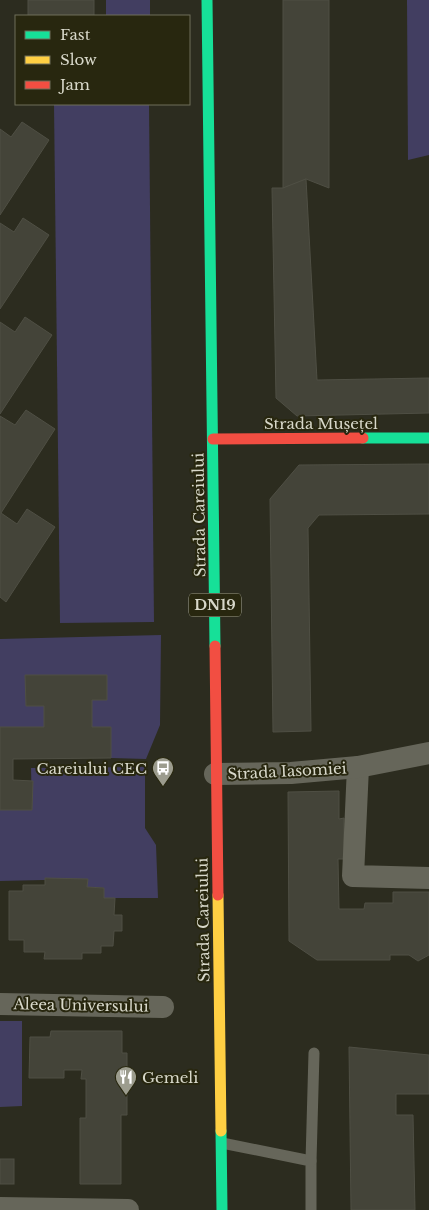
<svg xmlns="http://www.w3.org/2000/svg" width="429" height="1210" font-family="'Libre Baskerville',serif">
  <style>
    .green { fill: #423e61 }
    .building { fill: #444439; stroke: #4f4f44 }
    .lines { fill: none; stroke-linecap: round; stroke-linejoin: round }
    .lane { stroke: #66665a; stroke-width: 11 }
    .street { stroke: #66665a; stroke-width: 22 }
    .fast { stroke: #16e098; stroke-width: 11 }
    .slow { stroke: #ffcf43; stroke-width: 11 }
    .jam { stroke: #f24e42; stroke-width: 11 }
    .labels { text-anchor: middle; dominant-baseline: central; stroke-width: 4; stroke-linejoin: round; paint-order: stroke }
    .shield { fill: #28270f; stroke: #a3a392; stroke-width: 1 }
    .shield-label { font-size: 14px; font-weight: bold; fill: #d8d8ca }
    .street-label { font-size: 15px; fill: #d8d8ca; stroke: #28270f }
    .poi-label { font-size: 15px; fill: #d8d8ca; stroke: #28270f; text-anchor: end }
  </style>
  <rect width="100%" height="100%" fill="#2c2c1f"/>
  <g class="green">
    <rect x="106" y="0" width="44" height="16"/>
    <polygon points="407,0 429,0 429,155 408,160"/>
    <polygon points="54,104 149,104 154,622 60,623"/>
    <polygon points="161,635 160,725 146,759 111,758 111,727 92,727 92,700 107,700 107,675 26,675 26,706 44,706 44,727 0,727 0,639"/>
    <polygon points="145,767 145,828 156,845 158,898 104,898 104,888 87,887 87,879 0,881 0,810 32,810 31,768"/>
    <polygon points="0,1021 22,1021 22,1106 0,1107"/>
  </g>
  <g class="building">
    <rect x="28" y="0" width="66" height="16"/>
    <polygon points="283,0 329,0 329,188 306,179 283,188"/>
    <polygon points="22,122 49,140 0,215 0,129 11,137"/>
    <polygon points="306,179 317,380 429,378 429,413 297,416 276,398 272,188 283,188"/>
    <polygon points="23,218 49,235 0,309 0,223 14,232"/>
    <polygon points="25,317 52,335 0,414 0,322 15,332"/>
    <polygon points="26,410 55,429 1,513 17,524 27,509 55,527 6,602 0,597 0,416 15,425"/>
    <polygon points="429,464 429,514 319,515 308,528 311,731 273,732 270,499 299,465"/>
    <polygon points="25,675 107,675 107,700 92,700 92,727 111,727 111,758 13,759 13,780 33,781 32,810 0,810 0,727 44,727 44,706 26,706"/>
    <polygon points="339,791 339,819 344,818 344,859 338,859 339,909 364,909 365,903 393,903 393,892 429,892 429,955 418,961 409,955 390,955 390,960 317,960 289,941 288,792"/>
    <polygon points="45,878 88,879 87,887 104,888 104,898 115,898 114,915 122,915 122,931 114,931 113,946 101,946 101,953 82,953 82,959 44,959 45,952 24,952 24,940 9,940 9,891 23,891 23,885 45,885"/>
    <polygon points="51,1031 122,1031 122,1053 127,1053 127,1115 121,1115 121,1184 80,1184 80,1118 86,1118 86,1079 81,1079 82,1070 64,1070 64,1078 29,1078 30,1037 50,1037"/>
    <polygon points="349,1047 429,1055 429,1094 396,1094 396,1115 413,1115 415,1210 351,1210"/>
    <rect x="0" y="1159" width="14" height="25"/>
  </g>
  <g class="lines">
    <g class="lane">
      <polyline points="222,1143 311,1161 311,1210"/>
      <polyline points="311,1161 314,1053"/>
    </g>
    <g class="street">
      <polyline points="358,767 353,876 429,878"/>
      <polyline points="215,774 291,773 358,767 429,753"/>
      <polyline points="0,1004 163,1007"/>
      <polyline points="0,1208 128,1210"/>
    </g>
    <g class="fast">
      <polyline points="207,0 215,646"/>
      <polyline points="363,438 429,438"/>
      <polyline points="221,1131 222,1210"/>
    </g>
    <polyline class="slow" points="218,895 221,1131"/>
    <g class="jam">
      <polyline points="213,439 363,438"/>
      <polyline points="215,646 218,895"/>
    </g>
  </g>
  <defs>
    <g id="bus-pin" transform="scale(1.125)"><path d="M0 17L-7.5 6A9.5 9.5 0 1 1 7.5 6Z" fill="#9c9c8e" stroke="#28270f"/><path d="M-5-6H5V4H4V6H2V4H-2V6H-4V4H-5ZM-3.5-4V0h7V-4ZM-3.5 1.2v1.5H-2V1.2ZM2 1.2v1.5H3.5V1.2Z" fill="#fff"/></g>
    <g id="restaurant-pin" transform="scale(1.125)"><path d="M0 17L-7.5 6A9.5 9.5 0 1 1 7.5 6Z" fill="#9c9c8e" stroke="#28270f"/><path d="M-5-6h1v4h1v-4h1v4h1v-4h1v5L-1.5 .5V6h-2V.5L-5-1ZM5-6V6H3V1.5H1.5Q1.5-4 5-6Z" fill="#fff"/></g>
  </defs>
  <g fill-rule="evenodd">
    <use href="#bus-pin" x="163" y="768"/>
    <use href="#restaurant-pin" x="126" y="1077"/>
  </g>
  <g class="labels">
    <rect class="shield" x="189" y="593.5" width="52" height="23" rx="4"/>
    <g class="shield-label">
      <text x="215" y="605">DN19</text>
    </g>
    <g class="street-label">
      <text x="321" y="423">Strada Mușețel</text>
      <text transform="translate(199 515) rotate(-91)">Strada Careiului</text>
      <text transform="translate(287 771) rotate(-3)">Strada Iasomiei</text>
      <text transform="translate(203 920) rotate(-91)">Strada Careiului</text>
      <text transform="translate(81 1005) rotate(1)">Aleea Universului</text>
    </g>
    <g class="poi-label">
      <text x="147" y="768">Careiului CEC</text>
      <text x="142" y="1077" text-anchor="start">Gemeli</text>
    </g>
  </g>
  <rect x="15" y="15" width="175" height="90" fill="#28270f" stroke="#6e6e5a"/>
  <rect x="25" y="31" width="25" height="8" fill="#16e098" stroke="#6e6e5a"/>
  <text x="60" y="40" font-size="15" fill="#d8d8ca">Fast</text>
  <rect x="25" y="56" width="25" height="8" fill="#ffcf43" stroke="#6e6e5a"/>
  <text x="60" y="65" font-size="15" fill="#d8d8ca">Slow</text>
  <rect x="25" y="81" width="25" height="8" fill="#f24e42" stroke="#6e6e5a"/>
  <text x="60" y="90" font-size="15" fill="#d8d8ca">Jam</text>
</svg>
